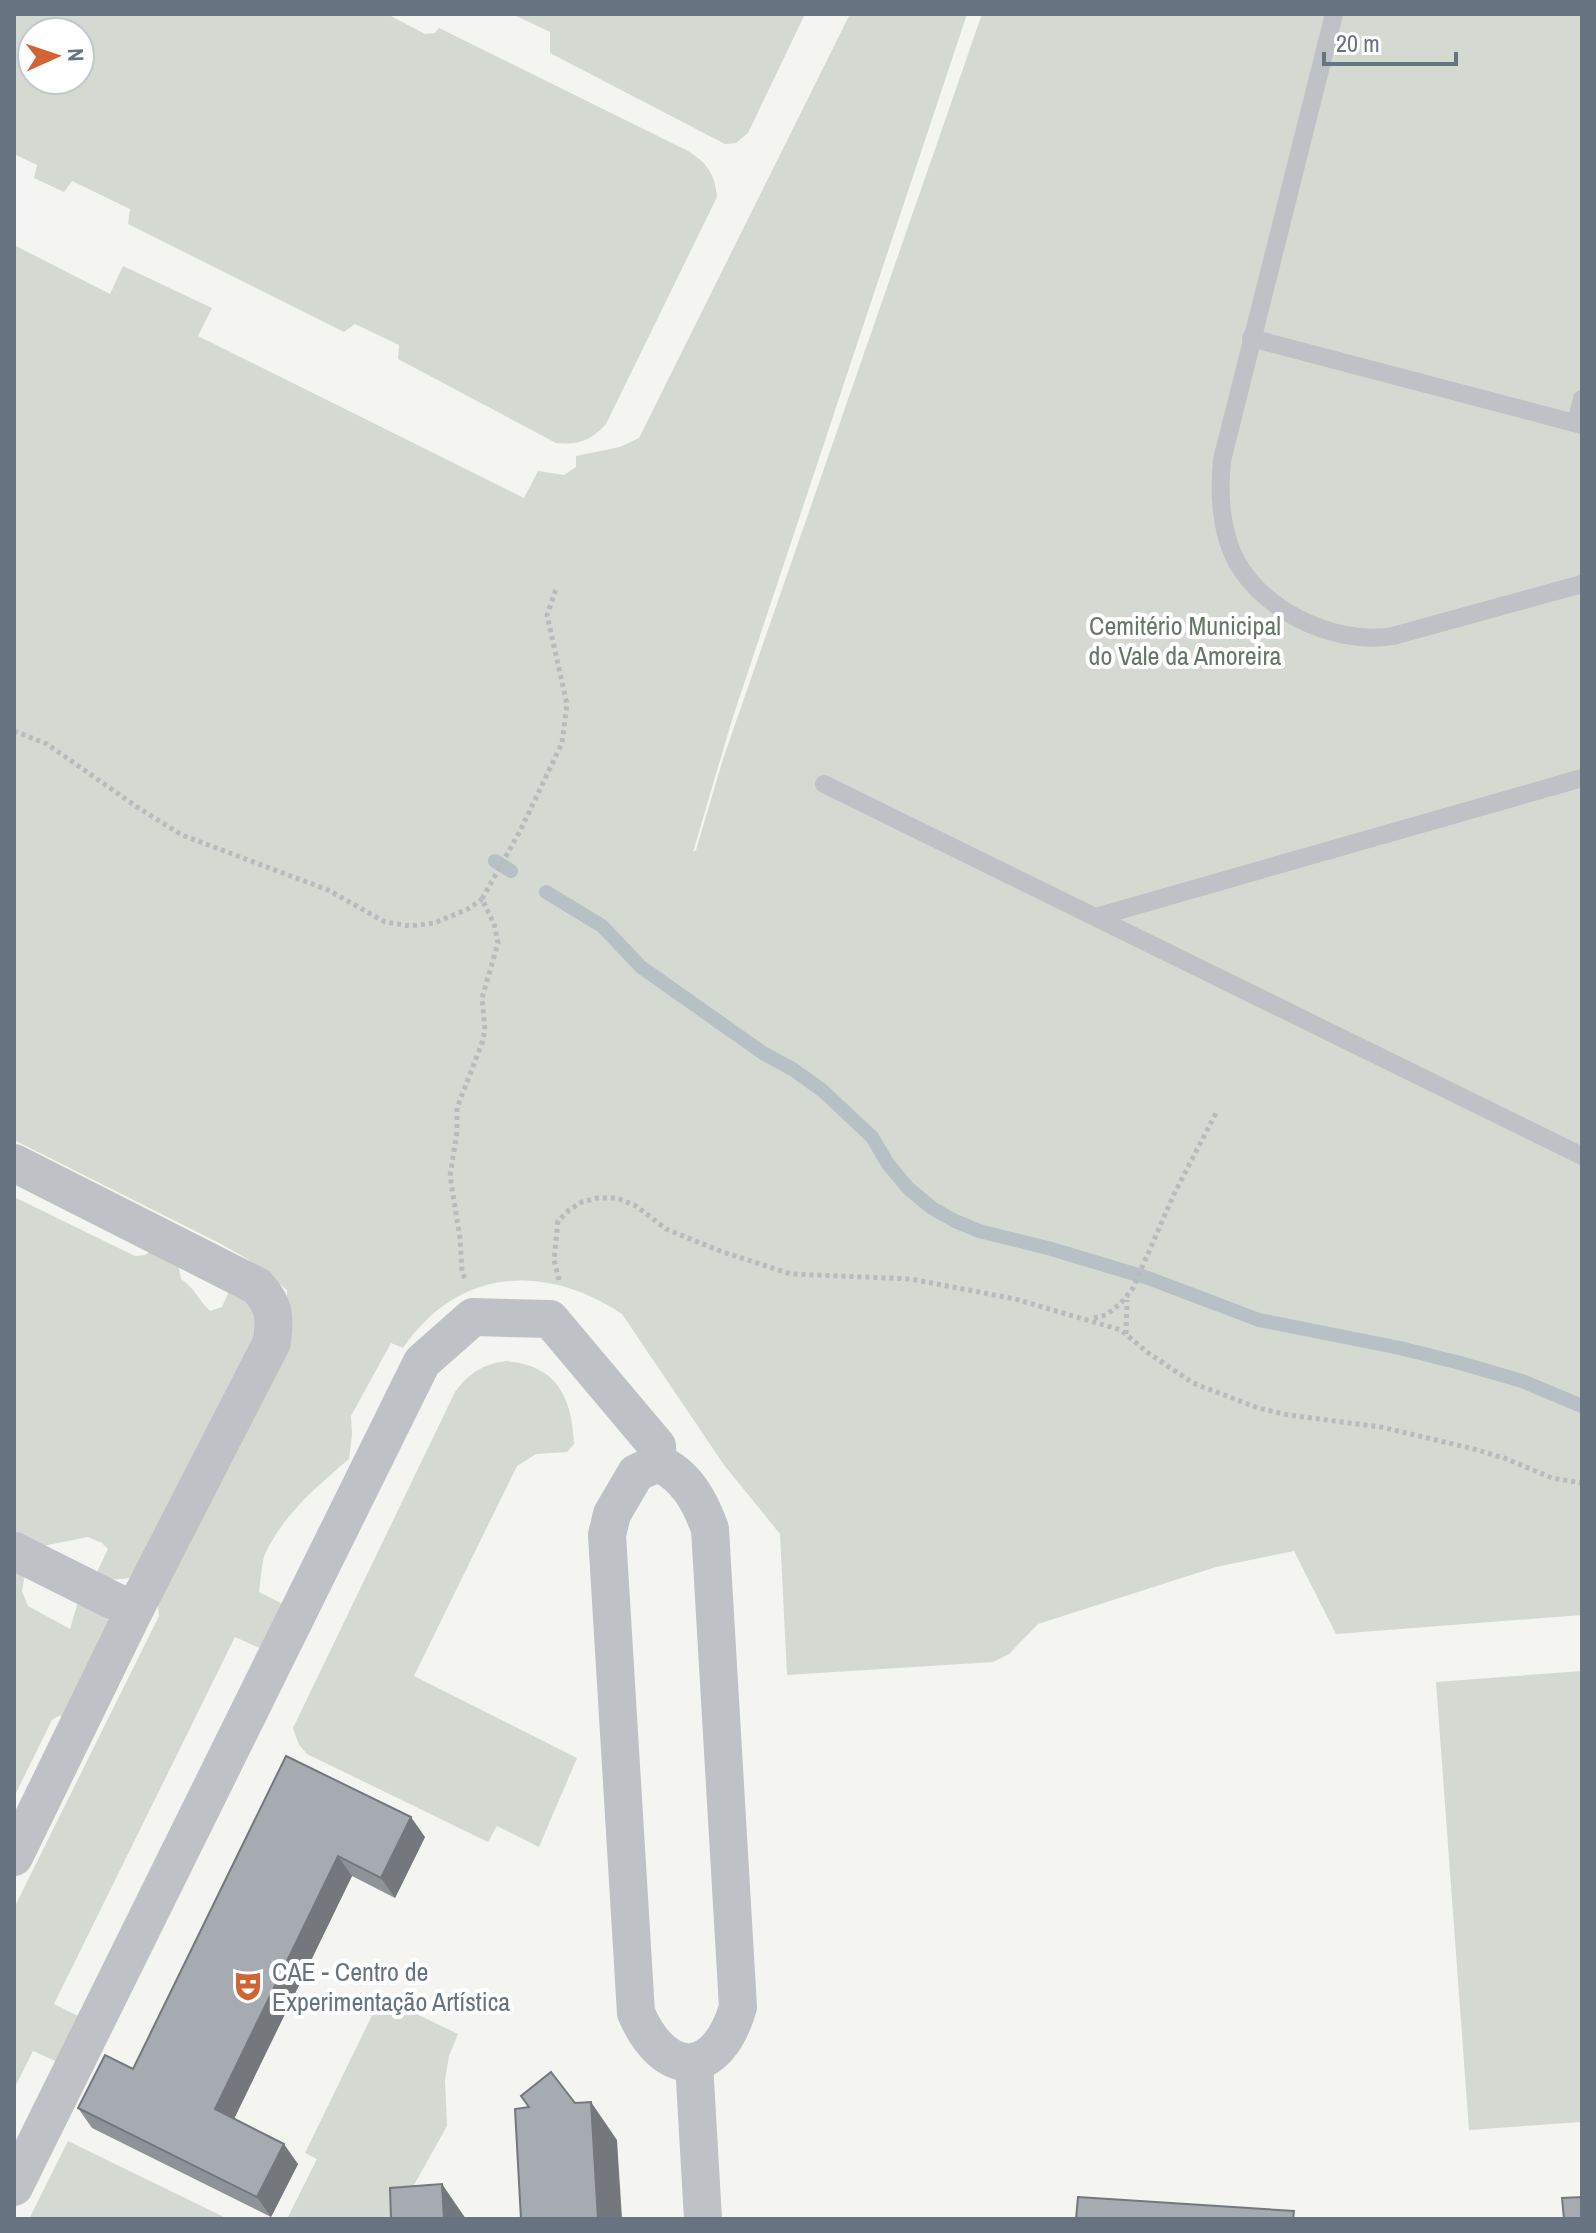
<svg xmlns="http://www.w3.org/2000/svg" width="1596" height="2233" font-family="'Archivo Narrow',sans-serif">
  <style>
    .green { fill: #d4d9d1; fill-rule: evenodd }
    .lines { fill: none; stroke-linecap: round; stroke-linejoin: round }
    .stream { stroke: #b7c0c5; stroke-width: 14 }
    .path { stroke: #b8babd; stroke-width: 5; stroke-dasharray: 4 4; stroke-linecap: butt }
    .service { stroke: #bec1c5; stroke-width: 18 }
    .minor { stroke: #bec1c5; stroke-width: 38 }
    .wall { fill: #8e9398 }
    .shaded-wall { fill: #74787c }
    .building { fill: #a5abb1; stroke: #74787c; stroke-width: 2 }
    .labels { text-anchor: middle; dominant-baseline: central; stroke-width: 8; stroke-linejoin: round; paint-order: stroke }
    .park-label { font-size: 26px; fill: #677765; stroke: #fff }
    .poi-label { font-size: 26px; fill: #677380; stroke: #fff; text-anchor: start }
  </style>
  <rect width="100%" height="100%" fill="#f4f5f1"/>
  <g class="green">
    <path d="M14,14H387L425,34L435,33L439,28L688,151C707,163 715,174 717,197L606,424C591,441 578,445 556,443L398,359L399,345L355,324L344,332L128,224L130,209L72,181L64,192L34,178L37,165L14,154ZM32,32H80V80H32Z"/>
    <polygon points="512,14 805,14 748,133 736,143 725,144 550,53 550,32"/>
    <path d="M850,14H967L732,720L693,852L696,850L723,759L982,14H1582V1615L1336,1634L1294,1551L1216,1567L1038,1624L1009,1654L993,1662L787,1675L780,1534L724,1465L622,1314C545,1263 458,1267 403,1348L391,1343L351,1416L352,1435L349,1459C316,1487 284,1514 265,1554C261,1565 261,1580 259,1592L285,1605L264,1650L235,1637L54,2004L82,2018L60,2063L33,2051L14,2089V1908L159,1616L158,1605L286,1332L287,1290L249,1260L221,1244L14,1140V245L110,294L123,266L212,308L198,336L524,498L538,471L564,475L576,467V456L620,447L639,438Z"/>
    <path d="M14,1197L135,1256L145,1255L151,1251L178,1263L181,1279C194,1287 199,1301 210,1311L222,1307L230,1289L257,1307L260,1329L133,1577C119,1580 108,1581 96,1574L108,1549L102,1543L88,1537L38,1547L14,1534Z"/>
    <path d="M506,1361C557,1365 572,1397 574,1444L567,1452L536,1454L517,1466L414,1676L577,1758L539,1847L497,1826L488,1842L307,1754L299,1745L293,1728L455,1392C469,1373 483,1364 506,1361Z"/>
    <polygon points="14,1566 25,1574 22,1591 28,1606 70,1629 80,1595 111,1623 65,1727 60,1715 52,1720 14,1797"/>
    <polygon points="1582,1671 1582,2122 1469,2130 1436,1682"/>
    <polygon points="381,1997 458,2034 449,2056 445,2080 447,2126 395,2219 287,2219 317,2159 305,2153"/>
    <polygon points="68,2141 228,2219 29,2219"/>
  </g>
  <g class="lines">
    <g class="stream">
      <polyline points="495,861 511,871"/>
      <polyline points="546,892 602,926 641,967 763,1053 794,1070 823,1091 872,1137 888,1164 908,1188 932,1208 955,1221 979,1231 1048,1248 1148,1278 1259,1320 1400,1348 1460,1363 1522,1381 1582,1406"/>
    </g>
    <g class="path">
      <polyline points="14,731 47,744 140,809 182,835 328,890 385,922 410,926 434,923 468,909 482,899"/>
      <polyline points="465,1278 462,1272 460,1238 450,1176 457,1132 457,1108 482,1043 485,1030 482,998 498,943 494,924 482,899 520,831 562,743 567,704 547,615 556,589"/>
      <polyline points="559,1280 554,1260 558,1221 569,1210 582,1202 597,1198 617,1198 636,1206 666,1229 720,1251 791,1274 911,1279 1015,1299 1121,1330 1147,1352 1193,1383 1258,1408 1288,1415 1381,1427 1474,1449 1507,1459 1552,1478 1582,1483"/>
      <polyline points="1094,1318 1106,1315 1121,1303 1133,1288 1174,1194 1217,1111"/>
      <polyline points="1126,1334 1127,1300"/>
    </g>
    <g class="service">
      <path d="M1334,14L1222,460C1219,491 1220,523 1232,552C1256,609 1334,646 1393,636L1582,584"/>
      <polyline points="1251,338 1582,425"/>
      <polyline points="1576,423 1582,399"/>
      <polyline points="824,784 1582,1156"/>
      <polyline points="1096,917 1582,778"/>
    </g>
    <g class="minor">
      <path d="M14,1163L257,1286C275,1306 275,1316 272,1342L134,1611L14,1857"/>
      <path d="M658,1463C686,1475 700,1501 710,1529L738,2007C717,2079 665,2080 636,2013L607,1535L612,1514L636,1473Z"/>
      <polyline points="14,1551 134,1611"/>
      <polyline points="694,2063 703,2219"/>
      <polyline points="14,2187 422,1362 473,1317 550,1319 657,1446 658,1463"/>
    </g>
  </g>
  <polygon class="wall" points="286,1756 425,1837 395,1898 352,1876 234,2119 298,2164 271,2217 92,2128 78,2108 133,2069"/>
  <g class="shaded-wall">
    <polygon points="411,1817 425,1837 395,1898 381,1878"/>
    <polygon points="338,1856 352,1876 229,2129 215,2109"/>
    <polygon points="591,2102 617,2140 622,2219 598,2219"/>
    <polygon points="284,2144 298,2164 271,2217 257,2197"/>
    <polygon points="442,2184 466,2219 444,2219"/>
  </g>
  <g class="building">
    <polygon points="286,1756 411,1817 381,1878 338,1856 215,2109 284,2144 257,2197 78,2108 105,2055 133,2069"/>
    <polygon points="551,2072 575,2103 591,2102 598,2219 521,2219 515,2109 529,2107 521,2096"/>
    <polygon points="442,2184 444,2219 391,2219 390,2188"/>
    <polygon points="1078,2197 1294,2211 1293,2219 1076,2219"/>
    <polygon points="1582,2197 1582,2219 1564,2219 1562,2198"/>
  </g>
  <defs>
    <g id="theatre-bare" transform="scale(2.4)"><path d="M-5-5.5Q0-4 5-5.5V0Q5 5 0 6Q-5 5-5 0ZM-3.3-2.5H-1v1.5H-3.3ZM1-2.5H3.3v1.5H1ZM-2.8 1Q0 5.5 2.8 1Z" fill="#d16335" stroke="#fff" stroke-width="2.5" paint-order="stroke"/></g>
  </defs>
  <g fill-rule="evenodd">
    <use href="#theatre-bare" x="248" y="1986"/>
  </g>
  <g class="labels">
    <g class="park-label">
      <text x="1185" y="625">Cemitério Municipal<tspan x="1185" dy="30">do Vale da Amoreira</tspan></text>
    </g>
    <g class="poi-label">
      <text x="272" y="1971">CAE - Centro de<tspan x="272" dy="30">Experimentação Artística</tspan></text>
    </g>
  </g>
  <rect width="1596" height="2233" fill="none" stroke="#677380" stroke-width="32"/>
  <g transform="translate(56 56) rotate(87)"><circle r="38" fill="#ffffff" stroke="#c2c7cc" stroke-width="2"/>
  <path d="M0-6L14 30L0 20L-14 30Z" fill="#d16335"/>
  <text y="-12" font-size="22" font-weight="bold" text-anchor="middle" fill="#677380">N</text>
  </g>
  <path d="M1324 52v12h132v-12" fill="none" stroke="#677380" stroke-width="4"/>
  <text x="1336" y="52" font-size="24" fill="#677380" stroke="#ffffff" stroke-width="6" paint-order="stroke">20 m</text>
</svg>
